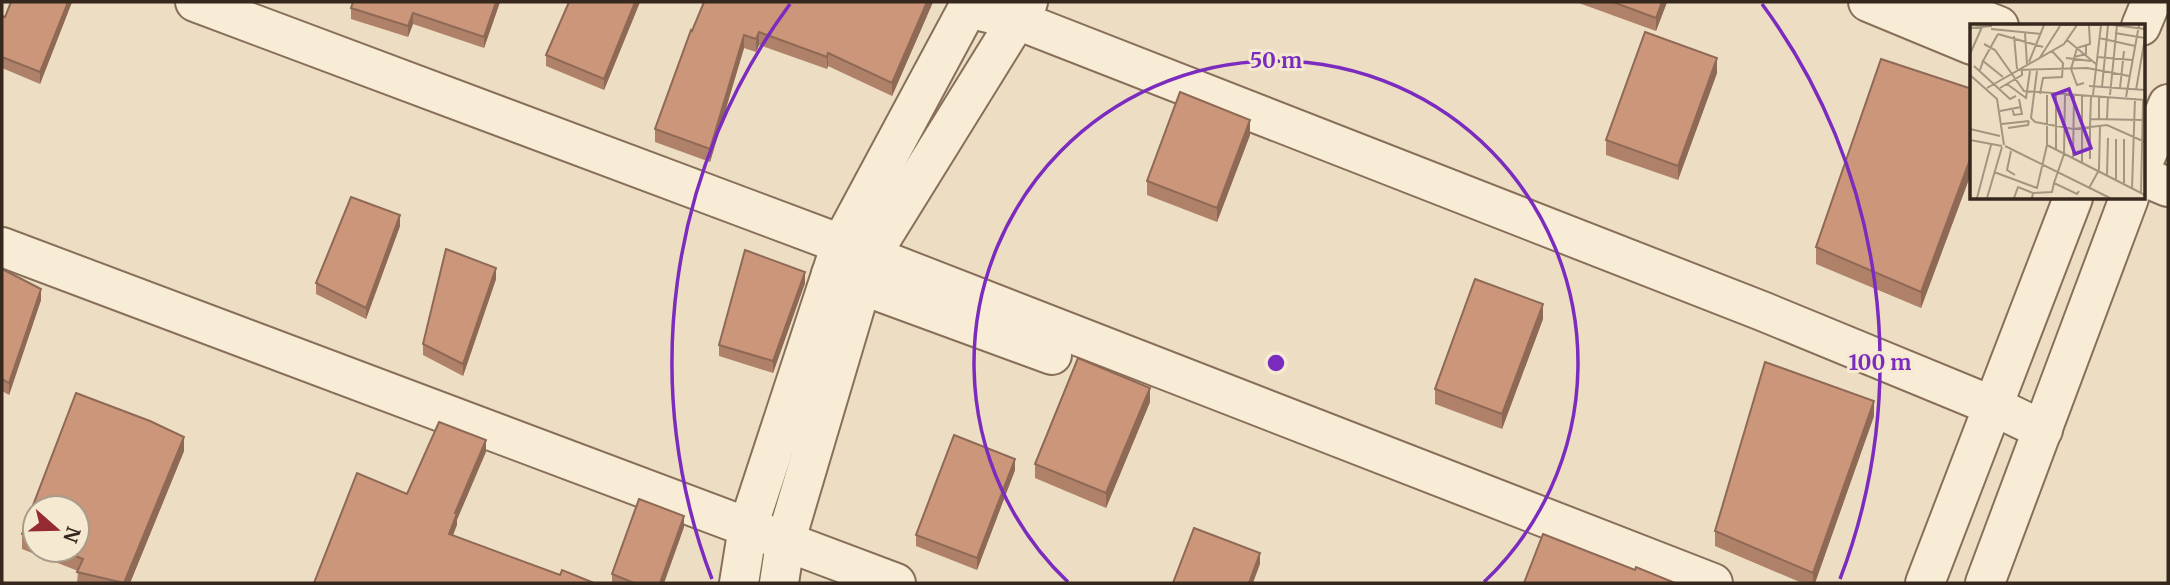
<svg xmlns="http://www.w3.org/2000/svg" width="2170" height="585" font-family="Merriweather,serif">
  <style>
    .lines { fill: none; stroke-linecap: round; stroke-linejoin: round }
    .street-casing { stroke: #876f5a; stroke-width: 42 }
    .street { stroke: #f8ecd6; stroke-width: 38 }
    .wall { fill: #af8168; fill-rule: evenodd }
    .shaded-wall { fill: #8e6955 }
    .building { fill: #cb9679; stroke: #8e6955; stroke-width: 2 }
    .ring { fill: none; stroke: #7b2cbf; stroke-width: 3.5 }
    .inset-road { fill: none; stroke: #a49581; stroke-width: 2 }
    .view { fill: #7b2cbf; fill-opacity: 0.15; stroke: #7b2cbf; stroke-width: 3.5 }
    .inset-edge { fill: none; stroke: #37281e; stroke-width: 3.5 }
    .centre { fill: #7b2cbf; stroke: #f5e9d2; stroke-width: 3.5 }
    .ring-label { font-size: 21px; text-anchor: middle; font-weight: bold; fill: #7b2cbf; stroke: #f5e9d2; stroke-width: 6; stroke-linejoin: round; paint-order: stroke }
  </style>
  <rect width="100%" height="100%" fill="#eddec3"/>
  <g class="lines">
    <g class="street-casing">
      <g id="street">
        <polyline points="195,2 841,244 1713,583"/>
        <polyline points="1868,2 1972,45"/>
        <polyline points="1938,2 1999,26"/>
        <polyline points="968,8 1017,20 1762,311 1993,406 2043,430"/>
        <polyline points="2141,26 2151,2"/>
        <polyline points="2144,161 2168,104"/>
        <polyline points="2144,177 2168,187"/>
        <polyline points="2,247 896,583"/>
        <polyline points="831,274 1052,355"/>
        <polyline points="739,583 748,527 841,244 971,2"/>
        <polyline points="779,583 785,543 870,257 1028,2"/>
        <polyline points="1925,583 2073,198"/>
        <polyline points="1985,583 2129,198"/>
      </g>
    </g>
    <use href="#street" class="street"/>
  </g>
  <g class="wall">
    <polygon points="72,2 40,84 2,68 2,16 5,17"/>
    <polygon points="353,2 500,2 484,48 413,24 408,37 351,19 351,8"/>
    <polygon points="569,2 640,2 604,90 546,66 546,55"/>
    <polygon points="704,2 933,2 892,96 828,66 827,69 759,45 756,52 744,48 710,162 655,142 655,129"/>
    <polygon points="1576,2 1667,2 1656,31"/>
    <polygon points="1717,73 1678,180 1606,155 1606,140"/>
    <polygon points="1972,89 1972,171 1921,308 1816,264 1816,247"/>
    <polygon points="1250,135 1217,222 1147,195 1147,181"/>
    <polygon points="400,226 366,319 316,294 316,283"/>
    <polygon points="2,269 41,300 9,395 2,391"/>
    <polygon points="496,279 463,376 423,355 423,344"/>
    <polygon points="805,283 773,373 719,356 719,345"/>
    <polygon points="1543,319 1502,429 1435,404 1435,389"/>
    <path d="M76,393L150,421L184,437V451L130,583H77L78,571L22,549V534ZM35,508H77V550H35Z"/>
    <polygon points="1150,402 1106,508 1035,478 1035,464"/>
    <polygon points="1874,416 1815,583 1802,583 1715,546 1715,531"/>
    <polygon points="1015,470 977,570 916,546 916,535"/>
    <polygon points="684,527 664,583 612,583 612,574"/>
  </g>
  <g class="shaded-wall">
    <polygon points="68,2 72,2 40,84 40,72"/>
    <polygon points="496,2 500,2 484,48 484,37"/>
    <polygon points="635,2 640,2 604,90 604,79"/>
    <polygon points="927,2 933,2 892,96 892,83"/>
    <polygon points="1662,2 1667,2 1656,31 1656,18"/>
    <polygon points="413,13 413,24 408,37 408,26"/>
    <polygon points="759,32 759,45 756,52 756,39"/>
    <polygon points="744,35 744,48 710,162 710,149"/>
    <polygon points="828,53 828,66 827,69 827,57"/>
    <polygon points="1717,58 1717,73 1678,180 1678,166"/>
    <polygon points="1250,120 1250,135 1217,222 1217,208"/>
    <polygon points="1972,154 1972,171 1921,308 1921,292"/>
    <polygon points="400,215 400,226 366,319 366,308"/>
    <polygon points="496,268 496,279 463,376 463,364"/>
    <polygon points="805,272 805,283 773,373 773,361"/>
    <polygon points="41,289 41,300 9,395 9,383"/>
    <polygon points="1543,304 1543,319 1502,429 1502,414"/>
    <polygon points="1150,388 1150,402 1106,508 1106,493"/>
    <polygon points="1874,401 1874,416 1815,583 1813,583 1813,573"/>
    <polygon points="184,437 184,451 130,583 124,583"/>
    <polygon points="486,440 486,452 457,520 457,525 449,546 449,534 455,513"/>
    <polygon points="1015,459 1015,470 977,570 977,558"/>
    <polygon points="684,516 684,527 664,583 660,583"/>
    <polygon points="1260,553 1260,564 1253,583 1249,583"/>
  </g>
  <g class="building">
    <polygon points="11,2 68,2 40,72 2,57 2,16 5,17"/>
    <polygon points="353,2 496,2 484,37 413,13 408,26 351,8"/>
    <polygon points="569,2 635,2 604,79 546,55"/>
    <polygon points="704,2 927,2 892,83 828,53 827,57 759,32 756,39 744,35 710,149 655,129 691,30 692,31"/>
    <polygon points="1613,2 1662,2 1656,18"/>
    <polygon points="1645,32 1717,58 1678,166 1606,140"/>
    <polygon points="1881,59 1972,89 1972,154 1921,292 1816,247"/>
    <polygon points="1180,92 1250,120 1217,208 1147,181"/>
    <polygon points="351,197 400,215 366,308 316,283"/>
    <polygon points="446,249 496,268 463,364 423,344"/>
    <polygon points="745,250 805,272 773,361 719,345"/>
    <polygon points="2,269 41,289 9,383 2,379"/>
    <polygon points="1475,279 1543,304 1502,414 1435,389"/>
    <polygon points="1078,358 1150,388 1106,493 1035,464"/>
    <polygon points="1765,362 1874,401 1813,573 1715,531"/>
    <polygon points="76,393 150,421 184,437 124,583 77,572 83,559 61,550 77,550 77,508 35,508 35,539 22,534"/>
    <polygon points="439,422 486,440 455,513 457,513 449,534 560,575 562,570 594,583 314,583 357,473 407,494"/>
    <polygon points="954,435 1015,459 977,558 916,535"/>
    <polygon points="639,499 684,516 660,583 634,583 612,574"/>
    <polygon points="1194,528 1260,553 1249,583 1173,583"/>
    <polygon points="1543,534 1635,570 1636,567 1675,583 1524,583"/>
  </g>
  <g class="ring">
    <path d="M1068 582A302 302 0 1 1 1484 582"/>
    <path d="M712 579A604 604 0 0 1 790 4M1762 4A604 604 0 0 1 1840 579"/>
  </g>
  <g transform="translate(1970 24)">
    <rect width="175" height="175" fill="#eddec3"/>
    <path class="inset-road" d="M90,1H131M143,1L175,5M0,4L22,2M21,5L71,10M55,9L57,40M145,9L175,14L166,66M28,10L73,23M44,12L47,45M129,14L165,22M97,16L126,40M14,20L25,26L54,67L175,76M0,30L12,3M104,33L116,30V21M127,33L162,36M96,34L121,37M69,35L90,2M13,37L28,10M59,38L74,1M4,42L40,75L46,72M10,46L13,37L33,53M47,46L117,44L159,52M0,51L27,75L34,121M114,59L107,61L101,45L107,24L120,20L119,2M37,60L56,74L60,47M119,62L175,66M132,63L138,1M17,64L94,20L107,1M30,64L52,51V47M150,64L154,27M70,70L73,54L92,53L93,39L82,27M123,71L131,1M140,71L147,1M156,73L169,1M42,84L44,91L52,90L49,75M30,87L51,83M120,95L174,96M129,95V73M137,95L138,73M65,98L103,105L137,101L175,118M65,98L61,94L67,47M32,100L59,97M120,103L121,72M38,104L58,101L59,97M0,105L30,112M0,116L32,122M77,121L175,171M35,122L140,174M86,125V72M41,127L37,146L45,151M103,134L104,72M120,135V103M112,138V72M24,148L67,164L77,121V71M137,151L138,114M146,155V115M84,159L94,130L95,70M154,159V115M119,164L129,146L130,101M162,165L165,74M63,169L82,168L84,159L107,170L109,167M171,169L173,76M7,174L21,121M17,174L32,123M44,174L48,163L63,169L62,174"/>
    <path class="view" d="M99,65L121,124L105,130L83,71Z"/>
    <rect width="175" height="175" class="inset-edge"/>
  </g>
  <circle cx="1276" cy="363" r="10" class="centre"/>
  <g class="ring-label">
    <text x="1276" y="68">50 m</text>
    <text x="1880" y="370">100 m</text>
  </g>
  <rect width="2170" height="585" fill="none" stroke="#37281e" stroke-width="7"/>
  <g transform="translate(56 529) rotate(110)"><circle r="33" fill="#f5e9d2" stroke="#a99c8a" stroke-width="2"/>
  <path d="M0-5L12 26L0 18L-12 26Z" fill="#952a32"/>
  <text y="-10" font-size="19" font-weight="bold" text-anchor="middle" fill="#37281e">N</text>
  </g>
</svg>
